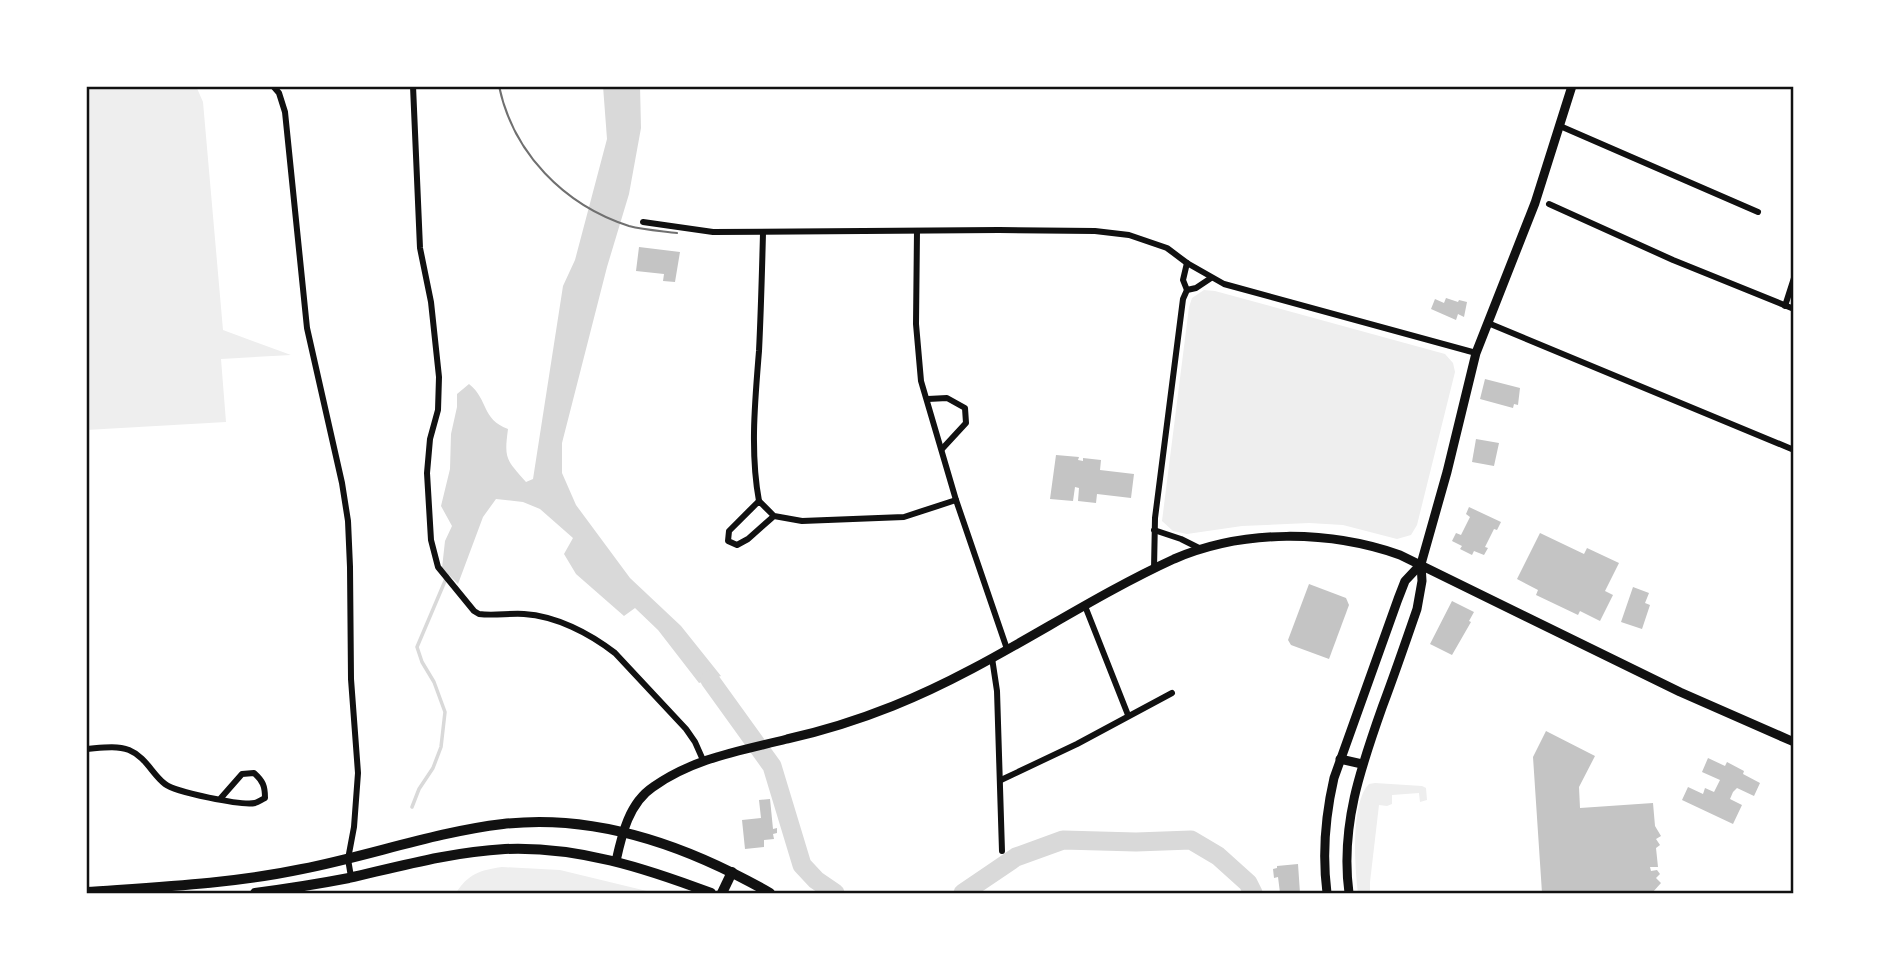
<svg xmlns="http://www.w3.org/2000/svg" width="1880" height="979" font-family="Overpass,sans-serif">
  <style>
    .green { fill: #eee }
    .water { fill: #d9d9d9 }
    .lines { fill: none; stroke-linecap: round; stroke-linejoin: round }
    .stream { stroke: #d9d9d9; stroke-width: 3.5 }
    .river { stroke: #d9d9d9; stroke-width: 19 }
    .building { fill: #c4c4c4 }
    .minor { stroke: #111; stroke-width: 6 }
    .secondary { stroke: #111; stroke-width: 9 }
    .primary { stroke: #111; stroke-width: 10 }
    .tram { stroke: #707070; stroke-width: 2 }
    .neatline { fill: none; stroke: #111; stroke-width: 2.5 }
  </style>
  <rect width="100%" height="100%" fill="#fff"/>
  <g class="green">
    <polygon points="86,86 196,86 203,102 223,330 291,355 221,359 226,422 86,430"/>
    <polygon points="1204,290 1215,291 1445,354 1453,363 1455,372 1417,525 1411,535 1397,539 1343,525 1309,523 1242,526 1187,534 1173,531 1162,521 1189,307 1192,298"/>
    <path d="M1375,783L1422,786L1426,788L1427,800L1420,802L1419,793L1392,795V804L1387,806L1379,805L1370,882V893H1358C1355,868 1350,803 1369,784Z"/>
    <path d="M502,867L560,870L655,893H456C468,874 480,870 502,867Z"/>
  </g>
  <path class="water" d="M603,86H640L641,128L629,194L607,267L562,443V473L576,505L630,578L681,626L721,676L699,683L658,630L635,608L624,616L576,574L564,554L573,538L540,509L523,502L496,499L483,517L458,584L442,568L445,541L452,526L441,506L450,469L451,434L457,407V394L469,384C489,400 481,419 508,429C504,459 506,459 526,482L533,479L563,286L575,260L607,139Z"/>
  <g class="lines">
    <polyline class="stream" points="412,807 419,789 433,768 441,747 445,712 434,682 422,662 417,647 448,574"/>
    <g class="river">
      <polyline points="710,680 772,766 802,865 816,880 835,893"/>
      <polyline points="963,893 1016,857 1063,840 1136,842 1191,840 1218,856 1248,883 1253,893"/>
    </g>
  </g>
  <g class="building">
    <polygon points="639,247 680,252 675,282 663,281 664,274 636,271"/>
    <polygon points="1446,298 1458,302 1459,300 1467,302 1464,317 1458,314 1456,320 1431,309 1435,299 1444,303"/>
    <polygon points="1485,379 1520,388 1518,405 1514,404 1513,408 1480,399"/>
    <polygon points="1476,439 1499,443 1494,466 1472,462"/>
    <polygon points="1056,455 1079,457 1078,460 1083,461 1083,458 1101,460 1100,470 1134,474 1131,498 1097,494 1096,503 1078,501 1079,488 1075,487 1073,501 1050,499"/>
    <polygon points="1469,507 1501,522 1497,530 1494,529 1485,547 1488,548 1484,555 1474,551 1472,555 1460,549 1462,546 1452,541 1456,533 1461,535 1470,517 1466,514"/>
    <polygon points="1540,533 1584,554 1587,548 1619,563 1605,591 1613,595 1600,621 1580,611 1578,615 1536,595 1538,590 1517,579"/>
    <polygon points="1309,584 1346,598 1349,605 1329,659 1291,645 1288,640"/>
    <polygon points="1633,587 1649,593 1645,603 1650,605 1642,629 1621,622"/>
    <polygon points="1452,601 1474,612 1469,621 1471,622 1452,655 1430,644"/>
    <polygon points="1546,731 1595,756 1579,787 1580,808 1653,803 1655,826 1661,836 1656,839 1660,845 1656,848 1658,867 1650,867 1651,871 1657,870 1660,874 1656,878 1661,883 1652,893 1542,893 1533,757"/>
    <polygon points="1708,758 1725,766 1727,762 1744,771 1743,774 1760,783 1754,796 1737,788 1733,792 1730,799 1742,805 1733,824 1682,800 1688,787 1703,794 1705,788 1714,792 1720,780 1702,772"/>
    <polygon points="770,799 773,829 777,828 777,833 773,834 774,839 764,840 764,847 745,849 742,820 761,818 759,800"/>
    <polygon points="1298,864 1300,893 1280,893 1278,877 1274,878 1273,869 1277,868 1277,866"/>
  </g>
  <g class="lines">
    <g class="minor">
      <polyline points="273,86 279,93 285,112 307,328 342,483 348,521 350,567 351,679 358,773 354,827 348,859 351,877"/>
      <path d="M413,86L420,248L431,302L439,377L438,410L430,439L427,473L431,540L438,567L474,611L479,614C494,616 509,613 524,614C556,616 589,633 615,653L686,729L695,742L703,760"/>
      <polyline points="1560,126 1758,212"/>
      <polyline points="1549,204 1673,260 1794,309"/>
      <polyline points="643,222 713,232 999,230 1095,231 1129,235 1167,248 1187,263 1224,284 1476,353"/>
      <polyline points="917,231 916,324 921,381 956,500 1007,649"/>
      <polyline points="1187,290 1183,280 1187,263"/>
      <polyline points="1785,306 1794,278"/>
      <polyline points="1488,323 1794,450"/>
      <polyline points="928,399 947,398 965,408 966,423 942,449"/>
      <path d="M759,501C750,452 755,401 759,351C761,311 762,272 763,233"/>
      <polyline points="774,516 748,539 737,545 728,541 729,531 759,501 774,516 802,521 904,517 956,500"/>
      <polyline points="1154,530 1181,539 1201,549"/>
      <polyline points="1154,569 1155,518 1183,299 1187,290 1196,288 1211,278"/>
      <polyline points="1085,606 1128,715"/>
      <polyline points="992,658 997,691 1002,851"/>
      <path d="M86,749C100,748 116,745 129,750C146,757 152,774 165,784C175,792 242,806 255,803C258,802 261,800 265,798C265,786 263,781 254,773L242,774L220,799"/>
      <polyline points="1001,780 1077,744 1172,693"/>
    </g>
    <g class="secondary">
      <polyline points="1340,759 1362,764"/>
      <path d="M616,861C622,834 629,803 653,787C694,758 740,751 787,739C823,731 858,720 893,706C991,667 1078,603 1174,559C1244,529 1329,530 1400,555L1680,692L1794,742"/>
      <path d="M1327,893C1322,854 1325,817 1334,778L1398,599L1405,581L1421,564"/>
      <path d="M1349,893C1340,826 1361,767 1383,705C1395,673 1406,641 1417,609L1422,581L1421,564L1447,472L1476,353L1535,203L1572,86"/>
    </g>
    <g class="primary">
      <path d="M86,892C158,887 231,884 302,869C369,856 435,832 503,824C597,813 690,847 770,893"/>
      <path d="M255,893C286,889 318,884 349,878C401,866 451,852 505,849C577,846 645,868 711,893"/>
      <polyline points="722,893 732,872"/>
    </g>
    <path class="tram" d="M499,86C513,153 564,205 629,226C644,230 662,231 677,233"/>
  </g>
  <rect width="1880" height="979" fill="none" stroke="#ffffff" stroke-width="175"/>
  <rect x="88" y="88" width="1704" height="804" class="neatline"/>
</svg>
